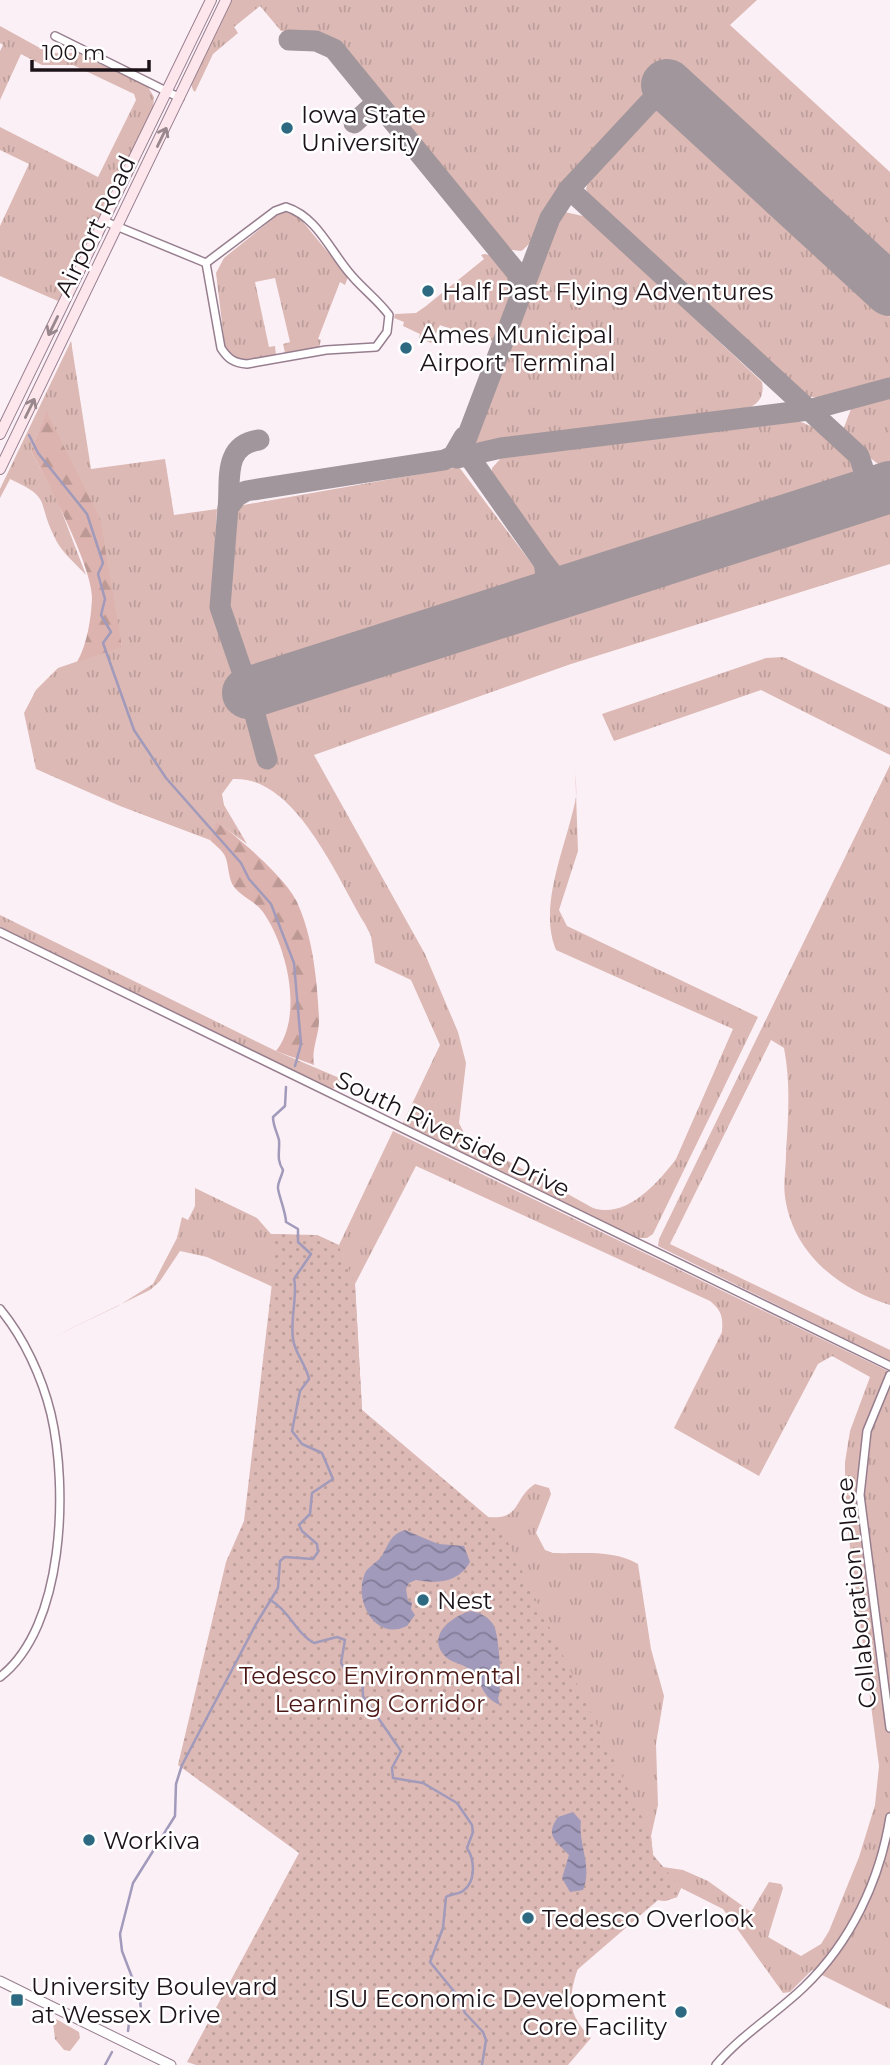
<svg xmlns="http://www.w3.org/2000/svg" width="890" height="2065" font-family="Montserrat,sans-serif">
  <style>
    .grass { fill: url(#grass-tufts); fill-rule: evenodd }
    .forest { fill: url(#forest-firs) }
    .park { fill: url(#park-dots) }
    .water { fill: url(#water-waves) }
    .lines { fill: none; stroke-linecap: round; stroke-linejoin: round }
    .stream { stroke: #a19abb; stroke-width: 2.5 }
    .taxiway { stroke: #a1969c; stroke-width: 21 }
    .runway { stroke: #a1969c; stroke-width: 52 }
    .minor-casing { stroke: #977e8e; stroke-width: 10 }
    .tertiary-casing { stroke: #977e8e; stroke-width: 11 }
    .secondary-casing { stroke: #977e8e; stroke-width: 12 }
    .minor { stroke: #fff; stroke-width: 7 }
    .tertiary { stroke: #fff; stroke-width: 9 }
    .secondary { stroke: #fde6ec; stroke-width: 10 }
    .oneway { stroke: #98878d }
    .poi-dot { fill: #2d6a81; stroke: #fff; stroke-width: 2.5 }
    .labels { text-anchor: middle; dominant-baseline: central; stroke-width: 5; stroke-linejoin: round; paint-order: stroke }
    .poi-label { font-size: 24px; fill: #1c1319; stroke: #fff; text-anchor: start }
    .street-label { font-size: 24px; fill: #1c1319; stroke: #fff }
    .park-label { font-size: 24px; fill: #4b1816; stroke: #fff }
  </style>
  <defs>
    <pattern id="grass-tufts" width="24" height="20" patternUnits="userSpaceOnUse" patternTransform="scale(1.75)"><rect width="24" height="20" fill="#dcb9b4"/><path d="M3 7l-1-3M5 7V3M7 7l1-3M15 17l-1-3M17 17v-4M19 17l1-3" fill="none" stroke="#bc9e9a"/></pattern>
    <pattern id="forest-firs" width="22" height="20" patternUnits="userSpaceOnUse" patternTransform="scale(1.75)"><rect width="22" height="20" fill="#dcb3ae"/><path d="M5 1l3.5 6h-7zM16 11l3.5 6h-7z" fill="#bc9995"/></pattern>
    <pattern id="park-dots" width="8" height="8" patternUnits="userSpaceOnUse" patternTransform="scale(1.75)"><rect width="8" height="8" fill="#dcb9b4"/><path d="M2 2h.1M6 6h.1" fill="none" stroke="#bc9e9a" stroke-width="1.8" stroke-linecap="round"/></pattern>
    <pattern id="water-waves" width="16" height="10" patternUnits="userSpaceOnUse" patternTransform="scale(1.75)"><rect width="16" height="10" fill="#a19abb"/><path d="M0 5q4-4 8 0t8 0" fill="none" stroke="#827c97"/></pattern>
  </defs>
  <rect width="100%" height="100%" fill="#fcf0f7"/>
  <g class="grass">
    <path d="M230,0H757L730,25L890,172V267L673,68L562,187C549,204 537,242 521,251L505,249L338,45L321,35L281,31L260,6L234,27L238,33L213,54L195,92L193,90L191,84Z"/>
    <polygon points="0,26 49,53 78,53 148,87 154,97 153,108 58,301 0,276 0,226 29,164 0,150 0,127 98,177 136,100 134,94 73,65 42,65 21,54 0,100 0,51 3,45 0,43"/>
    <polygon points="662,106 890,317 890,381 820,398 804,396 590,199 586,189 590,176 654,107"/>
    <polygon points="285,212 299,217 348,277 345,285 340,282 318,339 321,340 319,348 285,353 283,344 290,342 275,278 255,282 269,347 275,346 276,355 239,360 225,348 216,273 224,258 276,216"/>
    <path d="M565,212L587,217L762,382C766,403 750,409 733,413L479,445L470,437L554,224Z"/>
    <path d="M484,254C493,255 495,259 501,266C519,289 509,316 494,340L484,342L440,325L431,343L419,338L420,334L403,326L404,322L394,318L395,314L416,313L426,306L484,259L481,255Z"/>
    <path d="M71,341L91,469L165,459L174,515L217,509L212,609L259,761L271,756L258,716L259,704L890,501V564L571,664L314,755L425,954L458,1032L466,1063L459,1123L464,1133L477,1144L593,1208C626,1219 657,1184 676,1159L733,1029L556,950C537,905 568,842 576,797C577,787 575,775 575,765L578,851L559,910L567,926L758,1017L653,1234L647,1238H634L402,1125L440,1045L411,980L375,963L371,936L365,924C337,878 295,775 233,779L222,794L224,805L247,844L218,823L210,840L120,806L36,769L24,713L36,690L58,668L122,646L46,412L31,451L58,502L86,575C75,563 60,551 54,536C36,500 53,499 10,479L0,498V489Z"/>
    <polygon points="890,396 890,472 888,472 849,441 843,430 851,409"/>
    <path d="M796,421C818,424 863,460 853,485L562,578L492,478V468L503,456Z"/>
    <polygon points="459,467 535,568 539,578 535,588 255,678 246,666 226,607 232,518 238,506"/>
    <polygon points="783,657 890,708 890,755 761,690 614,741 602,714 766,658"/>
    <path d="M890,765V1305C838,1289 793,1253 785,1197C783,1183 786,1168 786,1154C788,1118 791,1084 784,1048L771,1040L670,1244L890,1350V1361L658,1246L659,1239Z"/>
    <polygon points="0,915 276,1051 337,1077 350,1071 332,1090 0,927"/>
    <path d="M393,1131L890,1372V2009L812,1970L790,1992L783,1993L723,1909L681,1888L677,1897L665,1901L658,1900L577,1970V1973L360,1419L317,1235L339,1245ZM416,1166L710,1301C722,1311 723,1317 722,1332L674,1428L759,1476L818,1364L832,1356L870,1377L850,1431L845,1462V1509L879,1766L875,1805L859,1857L829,1931L821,1944L801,1956L768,1937L783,1888L781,1884L769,1882L751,1912L708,1881L683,1870L663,1867L653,1855L651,1836L658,1805L656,1744L664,1696L651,1649L638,1564C613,1549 581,1554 553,1553L545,1550L536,1533L551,1494L549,1488L535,1484C513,1498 522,1520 488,1517L362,1410L355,1284Z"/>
    <polygon points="195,1188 257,1218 271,1234 297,1235 273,1287 207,1257 180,1251 160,1281 150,1290 43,1342 118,1306 153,1284 177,1238 182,1217 188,1220 195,1206"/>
    <polygon points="56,2019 79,2032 80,2038 70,2051 64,2050 55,2039 53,2022"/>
  </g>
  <g class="forest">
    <path d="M46,411L100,518L122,647L77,662C87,645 91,619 92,599C93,568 47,481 31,451Z"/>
    <path d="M217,822C239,838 286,878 297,902C313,937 317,980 319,1017C320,1034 311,1048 314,1065L276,1051C304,1016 287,946 263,912C256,902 242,897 234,887C228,879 229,865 225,856C222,850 215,845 210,840Z"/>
  </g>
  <path class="park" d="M271,1234L317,1235L338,1245L355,1284L362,1410L501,1528L651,1836L653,1855L681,1888L677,1897L665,1901L658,1900C647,1909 579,1964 577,1971C568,2000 568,2015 591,2038L568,2065H196L187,2062L299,1853L178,1765L226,1562L244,1521L275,1258Z"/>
  <g class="water">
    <path d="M405,1530L438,1544L464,1546L470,1562C458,1583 437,1584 416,1580L409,1583L406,1589L408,1601L412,1602L411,1609L415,1615L407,1626C375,1642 353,1600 365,1573C368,1567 376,1563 381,1557C389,1545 389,1535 405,1530Z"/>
    <path d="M471,1611C481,1613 489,1617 494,1626C499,1634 503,1692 498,1698L500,1705C481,1697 483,1683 470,1670C463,1663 453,1664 446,1657C425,1636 452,1616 471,1611Z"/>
    <path d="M573,1812L581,1821C578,1844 593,1867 583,1890L570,1892L562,1878L569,1855C557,1842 544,1836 558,1817Z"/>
  </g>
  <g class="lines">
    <g class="stream">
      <polyline points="29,435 38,453 87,514 103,563 98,574 105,599 101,615 111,632 103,643 134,730 166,778 241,863 249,879 271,904 294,963 301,1044 295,1066"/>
      <path d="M272,1601C290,1612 296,1633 314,1643L337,1637L345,1640L341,1663L344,1668L355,1667L362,1672L363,1696L401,1751L392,1768L393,1778L423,1783L457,1803L472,1825L473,1832L467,1848C475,1860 476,1882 463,1891C459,1894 451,1894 446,1897L443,1928L430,1962L457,1995L465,2013L483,2032L486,2040L482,2065"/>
      <path d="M128,2031L129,2023L141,2012L140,1998L122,1951L120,1934L133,1883L175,1816L176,1784L182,1765L256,1624L278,1588L280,1561L285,1557L313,1559L318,1552L317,1544L302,1531L299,1525L310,1514L312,1493L333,1479L322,1453L302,1444L292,1431L300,1391L309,1379C306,1364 295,1354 293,1339C290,1320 298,1292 294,1279L311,1254L298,1242V1229L286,1222C286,1212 277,1191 278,1187C278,1182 282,1176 283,1170C276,1159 280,1152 279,1140C277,1132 273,1126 273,1117L285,1106L286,1087"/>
      <polyline points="105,2065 112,2052"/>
    </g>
    <g class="taxiway">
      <polyline points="289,40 316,41 334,49 517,273 521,294"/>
      <polyline points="354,123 377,102"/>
      <polyline points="569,189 859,456 866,477 859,492 846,500 784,520"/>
      <polyline points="457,458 501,448 809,410 890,388"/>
      <polyline points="848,502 890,491"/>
      <path d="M228,509C231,481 222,445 259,440"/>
      <polyline points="544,563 559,582 570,586 649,563"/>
      <path d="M460,624L537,597C546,585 547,577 544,563L468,455L464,445L550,218L569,189L649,103C668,91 684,102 699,115"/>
      <polyline points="267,759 254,711 265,688 243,674 220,607 228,508 237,496 246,491 444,460 453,456 464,437"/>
    </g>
    <g class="runway">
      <polyline points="667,85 890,290"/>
      <polyline points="248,693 890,487"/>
    </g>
    <g class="minor-casing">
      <g id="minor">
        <polyline points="55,36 180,98"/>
        <path d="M286,207C318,217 331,253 352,276C364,290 378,300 389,315L387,332L376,347L326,350L247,364C234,363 228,359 221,348L206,263L275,211Z"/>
        <polyline points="104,221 206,263"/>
        <polyline points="0,932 890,1366"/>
        <path d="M0,1309C24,1338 42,1377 51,1414C68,1487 65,1627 0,1677"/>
        <polyline points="890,1375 867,1431 860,1495 890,1728"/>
        <path d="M716,2065C741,2035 776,2014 804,1987C851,1942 880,1880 890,1817"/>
      </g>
    </g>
    <g class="tertiary-casing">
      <polyline id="tertiary" points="0,1981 171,2065"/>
    </g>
    <g class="secondary-casing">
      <g id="secondary">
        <polyline points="0,434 211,0"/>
        <polyline points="0,469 226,0"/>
      </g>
    </g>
    <use href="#minor" class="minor"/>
    <use href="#tertiary" class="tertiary"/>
    <use href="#secondary" class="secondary"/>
  </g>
  <defs><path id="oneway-shaft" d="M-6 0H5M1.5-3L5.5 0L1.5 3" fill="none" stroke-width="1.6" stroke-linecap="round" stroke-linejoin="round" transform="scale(1.75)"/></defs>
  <g class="oneway">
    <use href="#oneway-shaft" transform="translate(162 137) rotate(-64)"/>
    <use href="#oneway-shaft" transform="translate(53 326) rotate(116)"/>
    <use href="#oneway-shaft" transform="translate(30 408) rotate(-64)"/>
  </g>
  <g class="poi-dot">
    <circle cx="287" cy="128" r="7"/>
    <circle cx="428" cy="291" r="7"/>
    <circle cx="406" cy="348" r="7"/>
    <circle cx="423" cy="1600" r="7"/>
    <circle cx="89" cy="1840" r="7"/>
    <circle cx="528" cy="1918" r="7"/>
    <rect x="10" y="1993" width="14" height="14" rx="3.5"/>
    <circle cx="681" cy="2012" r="7"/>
  </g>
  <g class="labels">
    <g class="poi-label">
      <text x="301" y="114">Iowa State<tspan x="301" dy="28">University</tspan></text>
      <text x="442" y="291">Half Past Flying Adventures</text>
      <text x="420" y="334">Ames Municipal<tspan x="420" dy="28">Airport Terminal</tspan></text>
      <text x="437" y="1600">Nest</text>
      <text x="103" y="1840">Workiva</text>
      <text x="542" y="1918">Tedesco Overlook</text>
      <text x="31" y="1986">University Boulevard<tspan x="31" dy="28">at Wessex Drive</tspan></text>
      <text x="667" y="1998" text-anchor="end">ISU Economic Development<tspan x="667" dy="28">Core Facility</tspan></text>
    </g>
    <g class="street-label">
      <text transform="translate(95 226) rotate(-64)">Airport Road</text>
      <text transform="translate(453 1134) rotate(26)">South Riverside Drive</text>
      <text transform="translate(856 1593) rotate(-96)">Collaboration Place</text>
    </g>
    <g class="park-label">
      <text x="380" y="1675">Tedesco Environmental<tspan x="380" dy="28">Learning Corridor</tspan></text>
    </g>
  </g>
  <path d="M32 60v10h117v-10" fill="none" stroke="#1c1319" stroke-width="3.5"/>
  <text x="42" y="60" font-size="21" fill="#1c1319" stroke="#ffffff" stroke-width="5" paint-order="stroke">100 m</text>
</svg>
